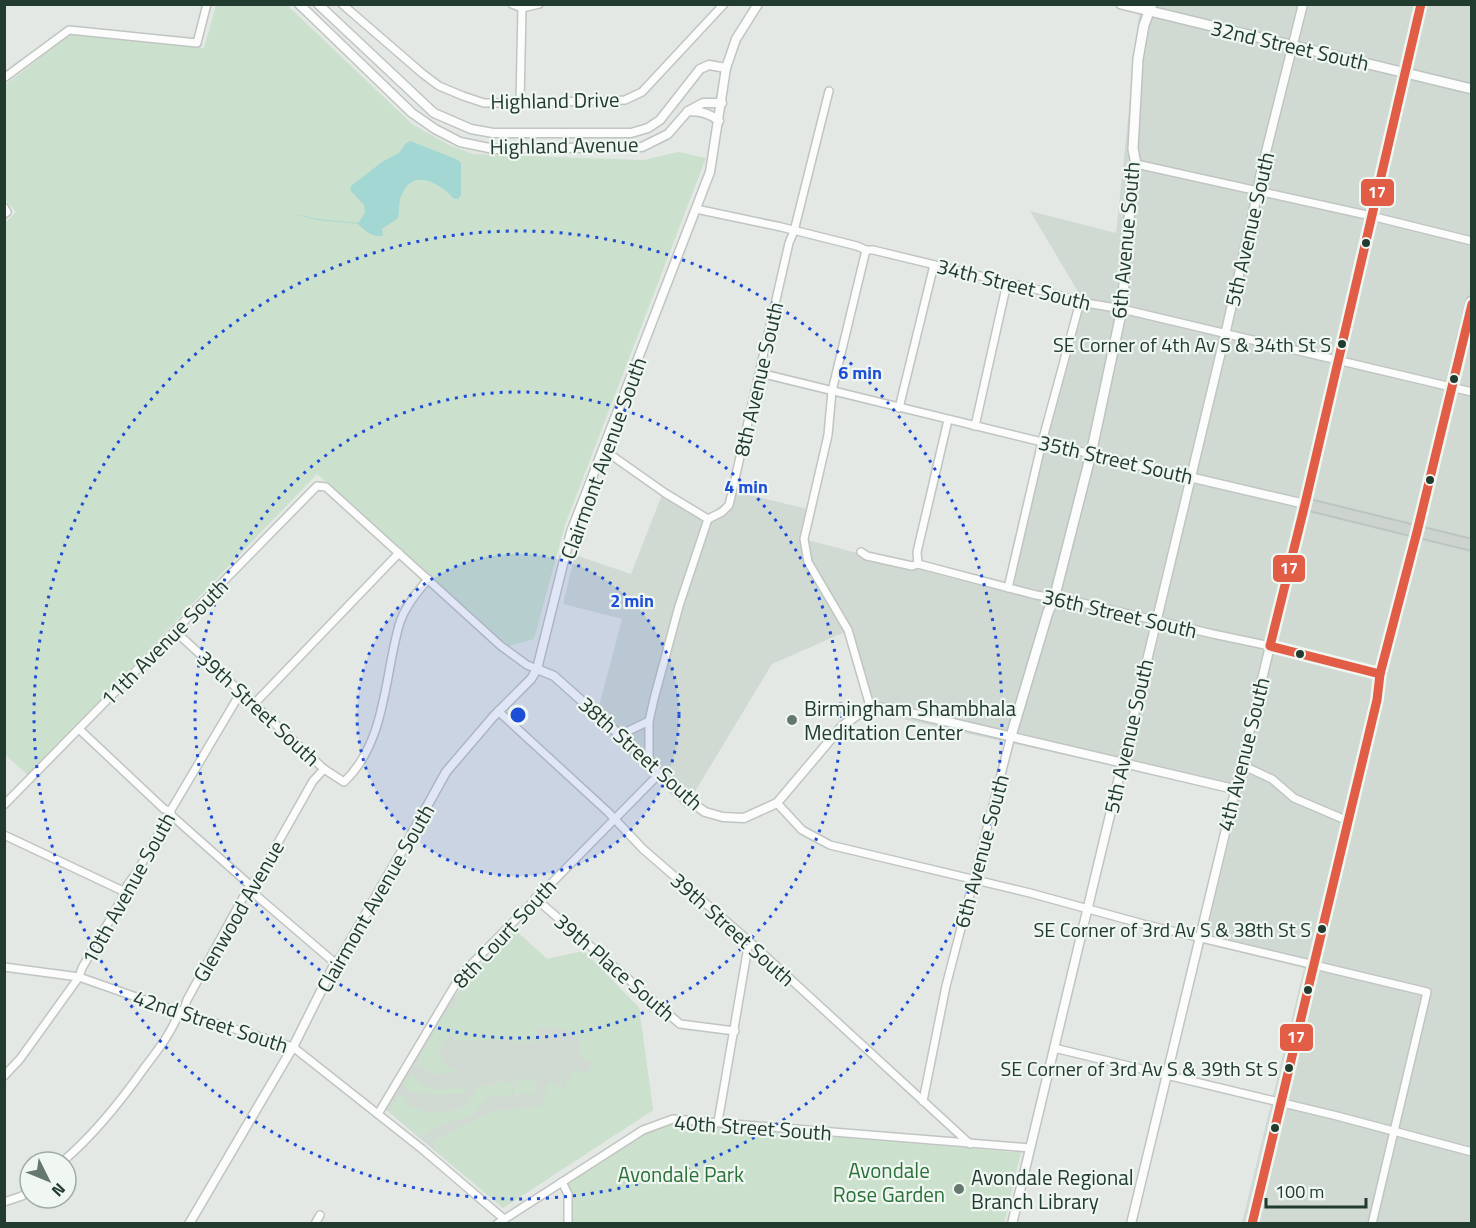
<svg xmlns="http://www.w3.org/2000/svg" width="1476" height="1228" font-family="'Titillium Web',sans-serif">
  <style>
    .built { fill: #d0dad3 }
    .green { fill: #cbe1cd }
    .water { fill: #a3d7d3 }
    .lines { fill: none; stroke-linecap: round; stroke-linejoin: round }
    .minor-casing { stroke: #c0c5c1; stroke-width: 10 }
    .tertiary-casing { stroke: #c0c5c1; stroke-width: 11 }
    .secondary-casing { stroke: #bdc4c0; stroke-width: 12 }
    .primary-casing { stroke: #bcc5c0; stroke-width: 14 }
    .minor { stroke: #fbfcfb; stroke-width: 7 }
    .tertiary { stroke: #fbfcfb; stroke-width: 8 }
    .secondary { stroke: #fbfcfb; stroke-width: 9 }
    .primary { stroke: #cdd4d0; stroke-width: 10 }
    .bus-1-casing { stroke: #f0f7f2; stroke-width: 14 }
    .bus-1 { stroke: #e15d46; stroke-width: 9 }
    .ring { fill: none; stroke: #1d4ed8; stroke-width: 3; stroke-dasharray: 3 6 }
    .bus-dot { fill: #213b2e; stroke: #f0f7f2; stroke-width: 2 }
    .poi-dot { fill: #65786e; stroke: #f0f7f2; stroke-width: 2 }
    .labels { text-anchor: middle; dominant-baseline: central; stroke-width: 4.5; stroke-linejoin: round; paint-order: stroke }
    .bus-label { font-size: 20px; fill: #213b2e; stroke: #f0f7f2; text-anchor: end }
    .street-label { font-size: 21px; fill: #213b2e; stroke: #f0f7f2 }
    .poi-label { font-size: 21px; fill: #213b2e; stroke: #f0f7f2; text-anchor: start }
    .park-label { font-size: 21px; fill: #2b7137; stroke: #f0f7f2 }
    .centre { fill: #1d4ed8; stroke: #f0f7f2; stroke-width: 3 }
    .ring-label { font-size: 18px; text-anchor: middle; font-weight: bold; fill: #1d4ed8; stroke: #f0f7f2; stroke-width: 4.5; stroke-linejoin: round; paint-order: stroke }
    .line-badge { stroke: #f0f7f2; stroke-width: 2 }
    .badge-label { font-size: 16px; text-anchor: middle; font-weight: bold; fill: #fff }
  </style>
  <rect width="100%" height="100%" fill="#e3e8e4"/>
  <g class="built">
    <polygon points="1135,5 1471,5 1471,1223 1242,1223 1304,968 1204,944 1240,794 871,712 845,632 772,664 685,808 595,721 622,619 563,604 575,555 631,574 665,487 708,516 737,492 807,509 800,538 1009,593 1080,295 1030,211 1116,233 1140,6"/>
    <polygon points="515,930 547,959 584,951 639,1008 653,1110 503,1208 384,1108 437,1021 466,980"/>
  </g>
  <g class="green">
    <polygon points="216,5 287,5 412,124 451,146 474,154 644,160 678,152 706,158 565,525 534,639 509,646 317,474 28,775 4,754 4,224 16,212 5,200 5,85 71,34 204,48"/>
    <path d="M515,930L547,959L584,951L639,1008L653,1110L503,1208L435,1150L433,1143C437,1137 486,1113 495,1111C511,1109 526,1110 542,1105L548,1082L564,1088L574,1069L587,1074L592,1062L577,1055L580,1048L579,1039L565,1029L538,1027V1042L515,1043L513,1039L456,1041L451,1034L442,1042L439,1054L446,1067L458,1072L433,1074L416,1064L439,1024L437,1021L440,1016L447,1014L454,1005L466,980Z"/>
    <polygon points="410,1075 420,1079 418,1083 434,1090 466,1088 470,1084 465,1093 433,1095 416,1091 412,1093 403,1087"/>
    <polygon points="524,1077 529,1077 535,1082 537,1093 532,1098 532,1093 514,1095 513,1081 524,1081"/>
    <polygon points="499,1079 499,1082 511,1082 512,1095 490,1096 470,1117 445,1123 434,1128 421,1138 390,1111 399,1094 408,1099 406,1104 427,1113 458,1110 466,1105 477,1086 493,1086 495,1081"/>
    <polygon points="671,1123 1012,1152 1021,1152 1004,1223 570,1223 569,1183 647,1132"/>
  </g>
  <path class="water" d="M410,141L456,159L461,163V195L458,199H454C441,184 414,167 402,194C398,201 400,210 398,218L382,229L383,236C371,237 366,231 358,224C337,221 316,222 296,214L317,219L358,223L365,213L364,205L350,190L351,186L382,162L399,153L405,144Z"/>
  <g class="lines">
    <g class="minor-casing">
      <g id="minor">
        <polyline points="342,4 423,74 439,86 463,96 484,103 520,103 625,100 642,92 724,4"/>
        <polyline points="512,4 522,8 539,4"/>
        <polyline points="4,78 69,30 197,43 207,4"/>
        <polyline points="520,103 522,8"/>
        <polyline points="1136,164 1371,216 1472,241"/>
        <polyline points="4,207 7,212 4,214"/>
        <polyline points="696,209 781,227 857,246 866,250 873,250 1055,294 1080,302 1122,309 1472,392"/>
        <polyline points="866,250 832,391 828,435 804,539 808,562 848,630 870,706"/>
        <polyline points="760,373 1091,454"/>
        <polyline points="899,408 934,265"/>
        <polyline points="975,426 1007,283"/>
        <polyline points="604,450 665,493 708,519"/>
        <polyline points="861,552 867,556 912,566 918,564 1036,595 1074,601 1213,634 1270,646"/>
        <polyline points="918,564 917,552 948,420"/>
        <polyline points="1008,588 1042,442 1080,302"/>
        <path d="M175,631L324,769L344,782C387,741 384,675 400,622C406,605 417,593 428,579"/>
        <polyline points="255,703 399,553"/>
        <polyline points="498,711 608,812 643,849 749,941 970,1144"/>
        <polyline points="79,729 164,809 170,811 171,815 250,885 252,892 335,963"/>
        <polyline points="620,735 649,721"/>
        <polyline points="649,761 649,721 654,699 679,606 708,519 722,512 729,505 789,243 794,231 829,91"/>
        <polyline points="1242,765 1272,779 1294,798 1348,821"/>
        <polyline points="777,803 802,830 830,845 1030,893 1143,924 1427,992 1372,1224"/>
        <polyline points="4,805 317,486 326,487 501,646 527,665 537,669"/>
        <polyline points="4,835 123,891"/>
        <polyline points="535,898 680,1024 735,1031"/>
        <polyline points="4,967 79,977 179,1012 293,1047 422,1149 504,1219"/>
        <polyline points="1054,1048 1337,1116 1472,1152"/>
        <path d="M4,1076L20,1059L79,977L82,968L122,899C123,888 132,880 138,870C149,852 158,832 171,815V810L241,692"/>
        <polyline points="923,1101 946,986 1011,736"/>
        <polyline points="378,1114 461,975 659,774"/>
        <polyline points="718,1122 749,941"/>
        <path d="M62,1162C94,1135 121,1101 145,1067C158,1050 172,1032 179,1012L184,1009L187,1000L250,885L258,878L313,781L324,769"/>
        <polyline points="562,1182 568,1194 568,1224"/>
        <polyline points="4,1202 22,1196 30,1189"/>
        <polyline points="315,1224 320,1215"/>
        <polyline points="497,1224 643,1130 673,1119 1030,1148"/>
      </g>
    </g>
    <g class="tertiary-casing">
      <g id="tertiary">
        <path d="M299,4L412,113L435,129L460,142L494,149L642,147L668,134L688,111C700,111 709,113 719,121"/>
        <polyline points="318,4 434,113 471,129 493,133 631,133 648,128 660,120 700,69 709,65 726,68"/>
        <polyline points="688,111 703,103 722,103"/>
        <polyline points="1091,454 1305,504"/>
        <polyline points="537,669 554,676 649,761 659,774 690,801 705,812 723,817 744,818 777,803 842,726 870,706 902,711 1234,789"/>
        <polyline points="189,1224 293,1047 335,963 341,957 409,839 446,772 493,717 531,679 537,669 571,532 710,172 726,68 736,39 758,4"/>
        <polyline points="1012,1224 1225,335 1258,191 1260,176 1303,4"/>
        <polyline points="1131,1224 1270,646"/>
      </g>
    </g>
    <g class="secondary-casing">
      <g id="secondary">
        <polyline points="1121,4 1472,89"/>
        <polyline points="1011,736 1048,612 1054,599 1091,454 1122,309 1133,170 1136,164 1133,149 1138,59 1144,25 1152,4"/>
      </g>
    </g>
    <g class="primary-casing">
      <g id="primary">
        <polyline points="1305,504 1472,545"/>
        <polyline points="1380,674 1270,646 1305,504 1421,4"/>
        <polyline points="1252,1224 1377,700 1380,674 1417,532 1472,302"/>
      </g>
    </g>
    <use href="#minor" class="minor"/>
    <use href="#tertiary" class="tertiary"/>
    <use href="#secondary" class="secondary"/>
    <use href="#primary" class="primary"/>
    <g class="bus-1-casing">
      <g id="bus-1">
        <polyline points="1380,674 1270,646 1305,504 1421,4"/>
        <polyline points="1252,1224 1377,700 1380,674 1417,532 1472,304"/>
      </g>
    </g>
    <use href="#bus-1" class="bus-1"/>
  </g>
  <circle cx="518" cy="715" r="161" fill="#1d4ed8" fill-opacity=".12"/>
  <g class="ring">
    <circle cx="518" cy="715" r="161"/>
    <circle cx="518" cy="715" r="323"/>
    <circle cx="518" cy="715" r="484"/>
  </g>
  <g class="bus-dot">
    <circle cx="1366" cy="243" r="5"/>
    <circle cx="1342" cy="344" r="5"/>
    <circle cx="1454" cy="379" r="5"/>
    <circle cx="1430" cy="480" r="5"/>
    <circle cx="1300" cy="654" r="5"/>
    <circle cx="1322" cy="929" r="5"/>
    <circle cx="1308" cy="990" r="5"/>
    <circle cx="1289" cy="1068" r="5"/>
    <circle cx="1275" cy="1128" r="5"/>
  </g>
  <g class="poi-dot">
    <circle cx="792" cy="720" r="6"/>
    <circle cx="959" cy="1189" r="6"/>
  </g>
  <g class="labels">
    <g class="bus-label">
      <text x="1331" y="344">SE Corner of 4th Av S &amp; 34th St S</text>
      <text x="1311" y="929">SE Corner of 3rd Av S &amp; 38th St S</text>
      <text x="1278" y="1068">SE Corner of 3rd Av S &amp; 39th St S</text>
    </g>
    <g class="street-label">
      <text transform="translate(1290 45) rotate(13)">32nd Street South</text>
      <text transform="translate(555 100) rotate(-1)">Highland Drive</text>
      <text transform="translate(564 145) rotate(-1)">Highland Avenue</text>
      <text transform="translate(1249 229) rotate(-77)">5th Avenue South</text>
      <text transform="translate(1125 240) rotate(-85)">6th Avenue South</text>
      <text transform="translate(1014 284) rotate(14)">34th Street South</text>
      <text transform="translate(758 379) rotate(-77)">8th Avenue South</text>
      <text transform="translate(603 458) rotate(-70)">Clairmont Avenue South</text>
      <text transform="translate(1116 459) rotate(13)">35th Street South</text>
      <text transform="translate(1120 613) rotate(13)">36th Street South</text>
      <text transform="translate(164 642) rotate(-45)">11th Avenue South</text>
      <text transform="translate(259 708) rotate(43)">39th Street South</text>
      <text transform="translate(1128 736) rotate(-77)">5th Avenue South</text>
      <text transform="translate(641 753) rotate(42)">38th Street South</text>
      <text transform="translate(1243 754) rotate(-76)">4th Avenue South</text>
      <text transform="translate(981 851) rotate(-75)">6th Avenue South</text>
      <text transform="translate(128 888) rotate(-61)">10th Avenue South</text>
      <text transform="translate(375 898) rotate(-60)">Clairmont Avenue South</text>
      <text transform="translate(238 911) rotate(-60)">Glenwood Avenue</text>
      <text transform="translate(733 929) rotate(42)">39th Street South</text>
      <text transform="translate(504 933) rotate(-47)">8th Court South</text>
      <text transform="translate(615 967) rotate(41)">39th Place South</text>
      <text transform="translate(211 1021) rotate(18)">42nd Street South</text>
      <text transform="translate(753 1127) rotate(4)">40th Street South</text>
    </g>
    <g class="poi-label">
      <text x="804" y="708">Birmingham Shambhala<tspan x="804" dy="24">Meditation Center</tspan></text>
      <text x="971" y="1177">Avondale Regional<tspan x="971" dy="24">Branch Library</tspan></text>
    </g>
    <g class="park-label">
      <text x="889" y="1170">Avondale<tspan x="889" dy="24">Rose Garden</tspan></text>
      <text x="681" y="1174">Avondale Park</text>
    </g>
  </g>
  <circle cx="518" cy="715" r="9" class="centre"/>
  <g class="ring-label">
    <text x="860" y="379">6 min</text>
    <text x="746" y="493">4 min</text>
    <text x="632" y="607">2 min</text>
  </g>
  <g class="line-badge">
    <rect x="1360" y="178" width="35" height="29" rx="6" fill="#e15d46"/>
    <rect x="1272" y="554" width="34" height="29" rx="6" fill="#e15d46"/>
    <rect x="1279" y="1023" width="35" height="29" rx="6" fill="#e15d46"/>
  </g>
  <g class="badge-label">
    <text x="1377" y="198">17</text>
    <text x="1289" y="574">17</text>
    <text x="1296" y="1043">17</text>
  </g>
  <rect width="1476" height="1228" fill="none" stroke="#213b2e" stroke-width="12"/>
  <g transform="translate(48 1180) rotate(133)"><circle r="28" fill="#f0f7f2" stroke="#9daca4" stroke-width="1.5"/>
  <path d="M0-4.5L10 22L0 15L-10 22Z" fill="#65786e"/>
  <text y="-9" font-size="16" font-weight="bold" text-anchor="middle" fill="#213b2e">N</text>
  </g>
  <path d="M1266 1198v9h100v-9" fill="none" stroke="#213b2e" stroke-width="3"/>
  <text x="1275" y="1198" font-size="18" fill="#213b2e" stroke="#f0f7f2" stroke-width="4.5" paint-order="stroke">100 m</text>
</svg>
